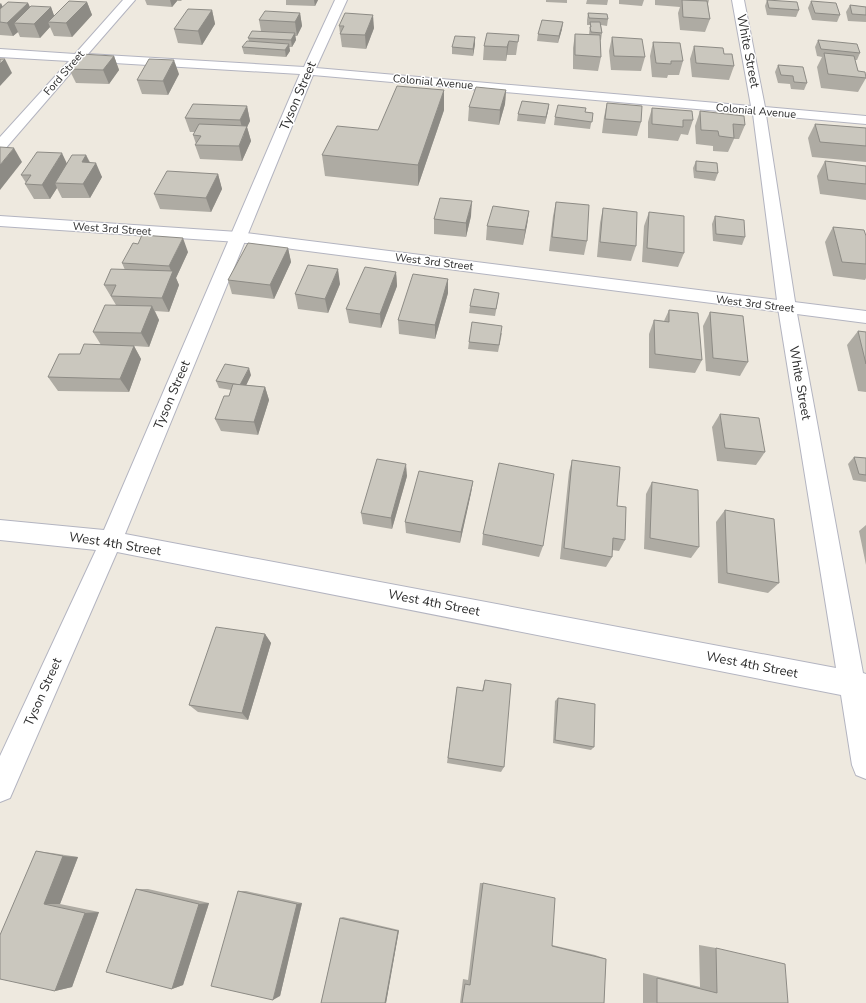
<svg xmlns="http://www.w3.org/2000/svg" width="866" height="1003" font-family="'Nunito Sans',sans-serif">
  <style>
    .lines { fill: none; stroke-linecap: round; stroke-linejoin: round }
    .minor-casing { stroke: #b3b4c0; stroke-width: 2 }
    .tertiary-casing { stroke: #b3b4c0; stroke-width: 2 }
    .minor { fill: #fff; fill-rule: evenodd }
    .tertiary { fill: #fff; fill-rule: evenodd }
    .wall { fill: #aeaba3 }
    .shaded-wall { fill: #8d8b85 }
    .building { fill: #cac7be; stroke: #8d8b85 }
    .labels { text-anchor: middle; dominant-baseline: central; stroke-width: 3; stroke-linejoin: round; paint-order: stroke }
    .far-street-label { font-size: 11px; fill: #2d2d2d; stroke: #fff }
    .street-label { font-size: 13px; fill: #2d2d2d; stroke: #fff }
  </style>
  <rect width="100%" height="100%" fill="#eee9df"/>
  <g class="lines">
    <g class="minor-casing">
      <path id="minor" d="M123,0H135L88,54L304,67L335,0H347L316,68L751,106L732,0H744L765,107L866,116V124L766,115L796,308L863,673L866,674V779L856,775L852,765L841,695L117,552L10,798L0,802V756L96,550L0,540V520L104,530L300,74L81,61L5,149L0,150V137L69,61L0,57V49L75,54ZM313,75L753,114L778,308L836,668L125,534Z"/>
    </g>
    <g class="tertiary-casing">
      <polygon id="tertiary" points="0,216 238,232 866,311 866,323 238,242 0,226"/>
    </g>
    <use href="#minor" class="minor"/>
    <use href="#tertiary" class="tertiary"/>
  </g>
  <g class="wall">
    <polygon points="145,0 182,0 181,1 177,1 172,7 147,5"/>
    <polygon points="286,0 318,0 315,6 286,5"/>
    <polygon points="546,0 567,0 567,3 546,2"/>
    <polygon points="587,0 608,0 607,5 586,4"/>
    <polygon points="619,0 644,0 642,6 619,4"/>
    <polygon points="655,0 709,0 708,4 710,19 705,32 680,30 678,13 680,7 655,5"/>
    <polygon points="767,0 799,10 796,17 767,15 765,6"/>
    <polygon points="811,1 840,15 837,22 812,20 808,8"/>
    <polygon points="87,2 92,15 72,37 54,36 50,27 40,38 20,37 18,32 13,36 0,35 0,3 2,7 28,3 30,7 51,7 54,16"/>
    <polygon points="850,5 866,7 866,22 848,21 846,12"/>
    <polygon points="212,10 215,24 202,45 178,43 174,29"/>
    <polygon points="300,13 302,26 297,36 295,36 296,40 292,47 289,47 290,51 286,57 244,54 242,47 249,41 248,38 261,31 259,20"/>
    <polygon points="588,13 608,19 607,26 601,25 602,33 601,40 600,40 601,57 598,71 573,69 573,48 575,34 589,35 590,25 587,25 587,20"/>
    <polygon points="339,26 374,28 366,49 342,47"/>
    <polygon points="562,29 558,43 537,41 538,34"/>
    <polygon points="519,35 516,55 507,55 506,61 483,60 484,46"/>
    <polygon points="475,37 475,44 473,56 452,54 452,47"/>
    <polygon points="612,37 645,57 641,71 611,70 609,51"/>
    <polygon points="818,40 860,53 857,60 855,60 858,71 866,78 858,92 821,88 817,67 822,57 817,56 815,47"/>
    <polygon points="653,42 683,61 679,75 668,75 667,78 652,77 650,56"/>
    <polygon points="694,46 724,54 734,66 729,80 692,77 690,59"/>
    <polygon points="114,56 119,70 109,84 76,83 69,69"/>
    <polygon points="778,65 807,83 804,90 791,89 790,84 778,83 775,72"/>
    <polygon points="179,74 168,95 142,94 137,80"/>
    <polygon points="506,90 505,104 499,125 468,121 469,107"/>
    <polygon points="607,103 641,122 637,136 602,133 604,117"/>
    <polygon points="549,104 548,111 545,124 517,121 518,114"/>
    <polygon points="247,106 250,121 247,127 251,141 242,161 200,159 195,145 196,144 193,135 195,132 190,132 185,118"/>
    <polygon points="652,108 693,120 688,135 681,134 678,141 648,138 648,122"/>
    <polygon points="444,110 418,186 325,176 322,155 378,130"/>
    <polygon points="700,111 745,125 739,139 734,139 728,152 713,151 713,146 696,144 695,126"/>
    <polygon points="585,112 593,113 590,129 554,125 555,117"/>
    <polygon points="815,124 866,128 866,162 812,157 808,138"/>
    <polygon points="86,155 90,162 102,177 90,198 62,198 57,188 50,199 34,199 25,184 26,183 21,175 67,163"/>
    <polygon points="696,161 718,173 715,181 694,178 693,168"/>
    <polygon points="825,161 866,166 866,200 820,194 817,176"/>
    <polygon points="218,174 222,189 211,212 160,209 154,194"/>
    <polygon points="556,202 587,241 584,255 549,251 553,216"/>
    <polygon points="603,208 636,246 631,261 597,257 600,223"/>
    <polygon points="529,211 527,225 523,245 486,240 487,226"/>
    <polygon points="649,212 684,253 678,267 642,262 644,226"/>
    <polygon points="471,216 466,237 434,234 434,219"/>
    <polygon points="715,216 745,237 742,245 713,241 712,224"/>
    <polygon points="833,227 866,236 866,278 865,280 833,276 825,242"/>
    <polygon points="288,248 291,262 274,299 232,294 228,280"/>
    <polygon points="188,252 176,278 179,285 169,312 155,311 159,320 149,347 134,346 141,359 129,392 58,391 48,377 80,354 101,345 93,332 116,305 104,285 125,270 122,263"/>
    <polygon points="396,272 397,286 381,328 349,323 346,309"/>
    <polygon points="448,279 448,293 435,339 399,334 398,320"/>
    <polygon points="340,284 328,313 298,309 295,294"/>
    <polygon points="499,293 498,300 495,316 469,313 470,306"/>
    <polygon points="669,310 702,360 695,373 649,368 649,334 654,320 664,321"/>
    <polygon points="710,312 748,362 740,376 706,371 703,326"/>
    <polygon points="858,331 866,332 866,392 858,391 847,345"/>
    <polygon points="502,333 498,352 468,349 469,342"/>
    <polygon points="251,375 246,385 265,387 269,400 258,435 221,431 215,419 229,396 231,390 219,388 216,381"/>
    <polygon points="720,414 765,452 756,465 717,461 712,427"/>
    <polygon points="854,457 866,458 866,482 853,480 848,464"/>
    <polygon points="572,460 617,506 625,540 619,551 612,550 612,557 606,567 560,559 569,472"/>
    <polygon points="407,476 392,529 363,524 361,513"/>
    <polygon points="473,481 471,493 460,543 406,533 405,522"/>
    <polygon points="652,482 699,547 691,558 644,549 646,494"/>
    <polygon points="725,510 779,583 768,593 718,583 716,522"/>
    <polygon points="866,525 866,565 859,531"/>
    <polygon points="483,534 543,546 539,557 482,545"/>
    <polygon points="265,634 271,643 248,720 198,712 189,705"/>
    <polygon points="485,680 504,767 501,772 447,763 457,687 482,691"/>
    <polygon points="558,698 594,747 591,750 553,743 555,701"/>
    <polygon points="36,851 52,853 78,857 60,904 99,912 72,987 55,991"/>
    <polygon points="480,883 483,883 552,945 595,955 606,959 604,1003 460,1003 463,979 468,980"/>
    <polygon points="136,889 148,889 209,903 183,985 172,989"/>
    <polygon points="238,891 246,891 302,903 280,996"/>
    <polygon points="343,917 399,930 386,1003 321,1003 340,918"/>
    <polygon points="699,945 716,948 788,1003 643,1003 643,973 700,987"/>
  </g>
  <g class="shaded-wall">
    <polygon points="170,0 177,0 177,1 172,7"/>
    <polygon points="314,0 318,0 315,6"/>
    <polygon points="87,2 92,15 72,37 66,23"/>
    <polygon points="1,3 7,17 0,22 0,4"/>
    <polygon points="28,3 34,16 14,23 18,32 13,36 7,23"/>
    <polygon points="51,7 56,21 48,22 50,27 40,38 34,24"/>
    <polygon points="212,10 215,24 202,45 198,31"/>
    <polygon points="300,13 302,26 297,36 295,22"/>
    <polygon points="373,15 374,28 366,49 365,35"/>
    <polygon points="563,22 562,29 558,43 559,36"/>
    <polygon points="295,33 296,40 292,47 291,40"/>
    <polygon points="475,37 475,44 473,56 473,49"/>
    <polygon points="509,41 507,55 506,61 507,47"/>
    <polygon points="289,44 290,51 286,57 285,50"/>
    <polygon points="114,56 119,70 109,84 103,70"/>
    <polygon points="5,59 12,73 0,86 0,64"/>
    <polygon points="174,60 179,74 168,95 163,81"/>
    <polygon points="444,90 444,110 418,186 418,165"/>
    <polygon points="506,90 505,104 499,125 500,110"/>
    <polygon points="549,104 548,111 545,124 546,117"/>
    <polygon points="247,106 250,121 247,127 251,141 242,161 239,146 244,135 240,120"/>
    <polygon points="14,148 22,162 0,190 0,165"/>
    <polygon points="62,153 69,168 55,183 57,188 50,199 42,185"/>
    <polygon points="86,155 92,168 96,163 102,177 90,198 83,184 82,162"/>
    <polygon points="218,174 222,189 211,212 206,198"/>
    <polygon points="472,201 471,216 466,237 466,223"/>
    <polygon points="529,211 527,225 523,245 525,230"/>
    <polygon points="183,238 188,252 176,278 179,285 169,312 162,298 172,273 169,266"/>
    <polygon points="288,248 291,262 274,299 270,285"/>
    <polygon points="338,269 340,284 328,313 325,299"/>
    <polygon points="396,272 397,286 381,328 380,314"/>
    <polygon points="448,279 448,293 435,339 435,325"/>
    <polygon points="152,306 159,320 149,347 141,333"/>
    <polygon points="134,346 141,359 129,392 120,379"/>
    <polygon points="249,368 251,375 243,392 240,385"/>
    <polygon points="265,387 269,400 258,435 254,422"/>
    <polygon points="406,464 407,476 392,529 391,518"/>
    <polygon points="473,481 471,493 460,543 461,532"/>
    <polygon points="265,634 271,643 248,720 242,713"/>
    <polygon points="63,856 78,857 60,904 44,904"/>
    <polygon points="209,903 183,985 172,989 199,904"/>
    <polygon points="302,903 280,996 273,1000 297,904"/>
    <polygon points="99,912 72,987 55,991 85,913"/>
    <polygon points="399,930 386,1003 385,1003 398,931"/>
  </g>
  <g class="building">
    <polygon points="682,0 707,1 710,19 683,17"/>
    <polygon points="767,0 797,2 799,10 769,8"/>
    <polygon points="69,1 87,2 66,23 48,22"/>
    <polygon points="811,1 836,3 840,15 815,13"/>
    <polygon points="8,2 28,3 7,23 0,22 0,9"/>
    <polygon points="850,5 866,7 866,15 852,14"/>
    <polygon points="31,6 51,7 34,24 14,23"/>
    <polygon points="188,9 212,10 198,31 174,29"/>
    <polygon points="265,11 300,13 295,22 259,20"/>
    <polygon points="345,13 373,15 365,35 340,34 344,26 339,26"/>
    <polygon points="588,13 607,14 608,19 589,18"/>
    <polygon points="542,20 563,22 559,36 538,34"/>
    <polygon points="590,22 600,22 602,33 591,32 590,27 591,27"/>
    <polygon points="252,31 295,33 291,40 248,38"/>
    <polygon points="487,33 519,35 518,42 509,41 507,47 484,46"/>
    <polygon points="575,34 600,35 601,57 575,55"/>
    <polygon points="455,36 475,37 473,49 452,47"/>
    <polygon points="612,37 642,39 645,57 614,56"/>
    <polygon points="818,40 857,44 860,53 821,49"/>
    <polygon points="247,41 289,44 285,50 242,47"/>
    <polygon points="653,42 680,43 683,61 671,61 671,64 656,63"/>
    <polygon points="694,46 723,48 724,54 732,54 734,66 696,63"/>
    <polygon points="824,53 854,56 858,71 865,72 866,78 828,74"/>
    <polygon points="81,54 114,56 103,70 69,69"/>
    <polygon points="0,59 5,59 0,64"/>
    <polygon points="149,59 174,60 163,81 137,80"/>
    <polygon points="778,65 803,67 807,83 794,82 793,76 781,75"/>
    <polygon points="397,86 444,90 418,165 322,155 337,126 378,130"/>
    <polygon points="476,87 506,90 500,110 469,107"/>
    <polygon points="522,101 549,104 546,117 518,114"/>
    <polygon points="607,103 642,106 641,122 605,119"/>
    <polygon points="193,104 247,106 240,120 185,118"/>
    <polygon points="558,105 586,108 585,112 593,113 592,122 555,117"/>
    <polygon points="652,108 692,111 693,120 683,120 683,127 652,124"/>
    <polygon points="700,111 744,116 745,125 733,124 734,138 719,136 718,131 701,130"/>
    <polygon points="199,124 247,126 239,146 195,145 201,136 193,135"/>
    <polygon points="815,124 866,128 866,146 820,142"/>
    <polygon points="0,147 14,148 0,165"/>
    <polygon points="37,152 62,153 42,185 25,184 31,175 21,175"/>
    <polygon points="72,155 86,155 82,162 96,163 83,184 55,183"/>
    <polygon points="696,161 717,163 718,173 696,171"/>
    <polygon points="825,161 866,166 866,184 828,180"/>
    <polygon points="167,171 218,174 206,198 154,194"/>
    <polygon points="440,198 472,201 466,223 434,219"/>
    <polygon points="556,202 589,205 587,241 552,237"/>
    <polygon points="493,206 529,211 525,230 487,226"/>
    <polygon points="603,208 637,212 636,246 600,242"/>
    <polygon points="649,212 684,216 684,253 647,248"/>
    <polygon points="715,216 744,220 745,237 716,234"/>
    <polygon points="833,227 864,230 866,236 866,264 842,262"/>
    <polygon points="142,235 183,238 169,266 122,263 133,243 138,244"/>
    <polygon points="248,243 288,248 270,285 228,280"/>
    <polygon points="308,265 338,269 325,299 295,294"/>
    <polygon points="365,267 396,272 380,314 346,309"/>
    <polygon points="111,269 173,271 162,298 111,296 116,285 104,285"/>
    <polygon points="413,274 448,279 435,325 398,320"/>
    <polygon points="474,289 499,293 496,309 470,306"/>
    <polygon points="105,305 152,306 141,333 93,332"/>
    <polygon points="669,310 698,313 702,360 655,354 654,320 669,322"/>
    <polygon points="710,312 743,316 748,362 713,358"/>
    <polygon points="472,322 502,326 499,345 469,342"/>
    <polygon points="858,331 866,332 866,364"/>
    <polygon points="84,344 134,346 120,379 48,377 59,354 80,354"/>
    <polygon points="225,364 249,368 240,385 216,381"/>
    <polygon points="233,384 265,387 254,422 215,419 224,396 229,396"/>
    <polygon points="720,414 759,418 765,452 725,448"/>
    <polygon points="854,457 866,458 866,475 859,474"/>
    <polygon points="377,459 406,464 391,518 361,513"/>
    <polygon points="572,460 620,467 617,506 626,507 625,540 613,538 612,557 564,548"/>
    <polygon points="499,463 554,474 543,546 483,534"/>
    <polygon points="419,471 473,481 461,532 405,522"/>
    <polygon points="652,482 698,490 699,547 650,538"/>
    <polygon points="725,510 774,519 779,583 727,573"/>
    <polygon points="216,627 265,634 242,713 189,705"/>
    <polygon points="485,680 511,684 504,767 448,758 457,687 483,691"/>
    <polygon points="558,698 595,704 594,747 555,740"/>
    <polygon points="36,851 63,856 44,904 85,913 55,991 0,979 0,935"/>
    <polygon points="483,883 555,898 552,946 606,959 604,1003 462,1003 465,984 470,985"/>
    <polygon points="136,889 199,904 172,989 106,972"/>
    <polygon points="238,891 297,904 273,1000 211,986"/>
    <polygon points="340,918 398,931 385,1003 321,1003"/>
    <polygon points="716,948 785,964 788,1003 657,1003 657,978 717,993"/>
  </g>
  <g class="labels">
    <g class="far-street-label">
      <text transform="translate(64 73) rotate(-49)">Ford Street</text>
      <text transform="translate(433 82) rotate(5)">Colonial Avenue</text>
      <text transform="translate(756 111) rotate(5)">Colonial Avenue</text>
      <text transform="translate(112 229) rotate(4)">West 3rd Street</text>
      <text transform="translate(434 262) rotate(7)">West 3rd Street</text>
      <text transform="translate(755 304) rotate(7)">West 3rd Street</text>
    </g>
    <g class="street-label">
      <text transform="translate(748 51) rotate(79)">White Street</text>
      <text transform="translate(298 96) rotate(-67)">Tyson Street</text>
      <text transform="translate(800 383) rotate(80)">White Street</text>
      <text transform="translate(172 395) rotate(-67)">Tyson Street</text>
      <text transform="translate(115 544) rotate(9)">West 4th Street</text>
      <text transform="translate(434 603) rotate(11)">West 4th Street</text>
      <text transform="translate(752 665) rotate(11)">West 4th Street</text>
      <text transform="translate(43 692) rotate(-66)">Tyson Street</text>
    </g>
  </g>
</svg>
